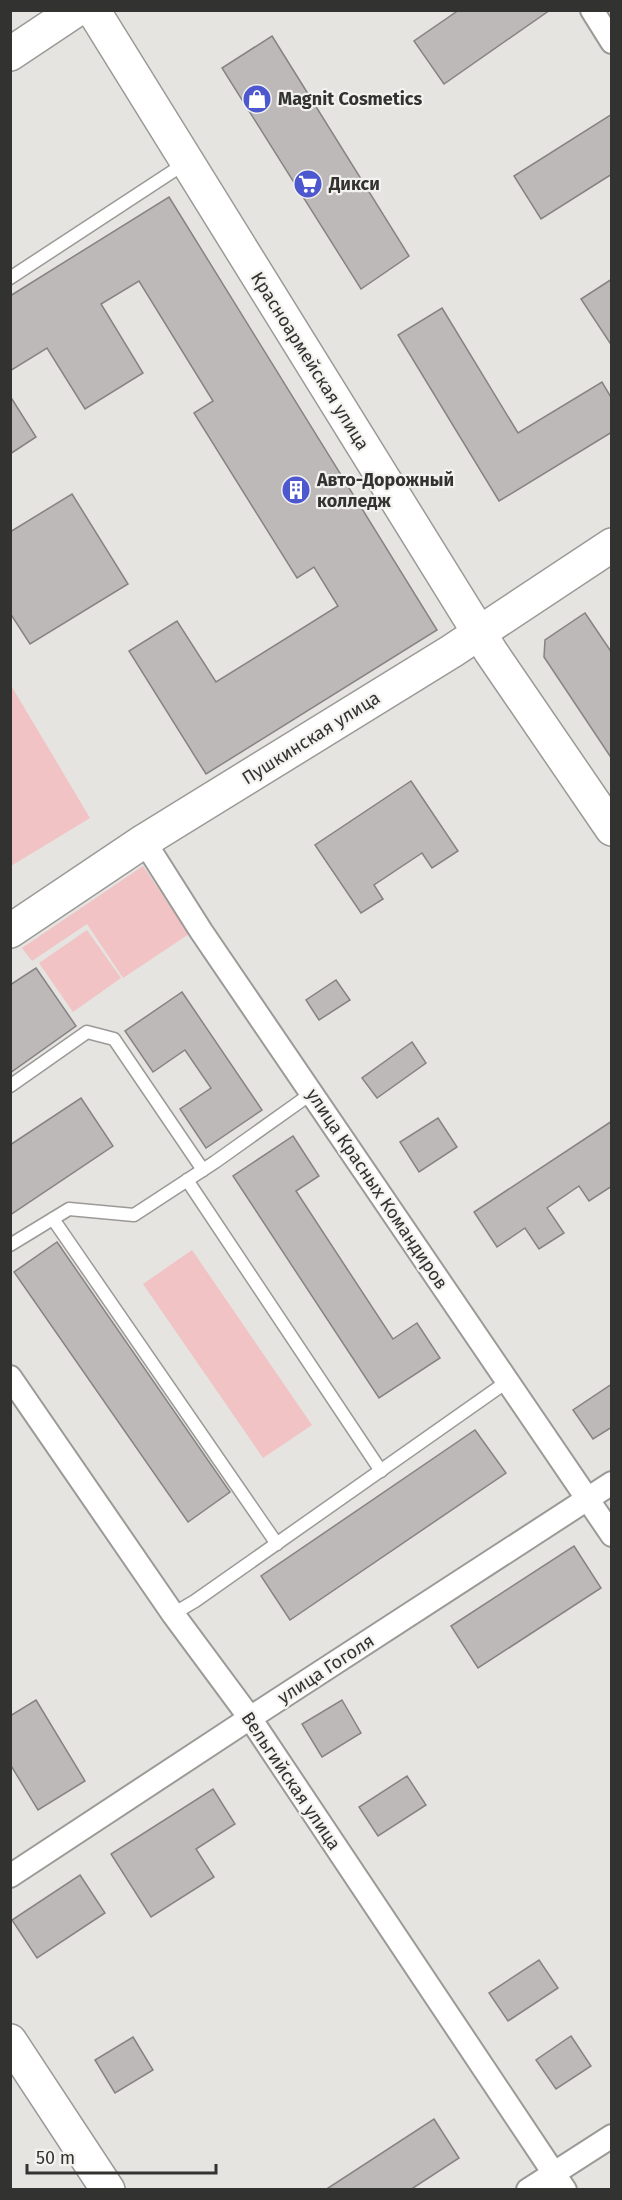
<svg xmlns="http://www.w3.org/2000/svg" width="622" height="2200" font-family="'Fira Sans',sans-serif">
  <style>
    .green { fill: #f1c3c5 }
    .building { fill: #bcb9b8; stroke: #868382; stroke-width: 1.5 }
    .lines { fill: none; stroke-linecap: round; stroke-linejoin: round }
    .lane-casing { stroke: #9b9a97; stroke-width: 15 }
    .street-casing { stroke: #9b9a97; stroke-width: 26 }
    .secondary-casing { stroke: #9b9a97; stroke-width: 36 }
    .lane { stroke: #fff; stroke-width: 12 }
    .street { stroke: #fff; stroke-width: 22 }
    .secondary { stroke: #fff; stroke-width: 33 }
    .labels { text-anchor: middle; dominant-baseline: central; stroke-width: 4.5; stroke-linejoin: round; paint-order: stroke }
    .poi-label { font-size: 18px; font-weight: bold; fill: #323230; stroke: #f3f2ef; text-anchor: start }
    .street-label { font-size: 18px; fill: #323230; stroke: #f3f2ef }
  </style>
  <rect width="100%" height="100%" fill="#e6e4e1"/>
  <g class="green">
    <polygon points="12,687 90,818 11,866 10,688"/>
    <polygon points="143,866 189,934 123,978 87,924 32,961 22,948"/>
    <polygon points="87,930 121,978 73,1012 39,963"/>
    <polygon points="192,1250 312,1425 263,1458 143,1284"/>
  </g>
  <g class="building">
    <polygon points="459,10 550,10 444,84 414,41"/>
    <polygon points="272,36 409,256 361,289 222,68"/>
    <polygon points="612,114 612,174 541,219 514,176"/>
    <polygon points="169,197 437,630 206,774 129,651 177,621 216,682 338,606 314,567 297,578 194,413 213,401 139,281 101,304 143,373 85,409 47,348 10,371 10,296"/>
    <polygon points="612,279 612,346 581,299"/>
    <polygon points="442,308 518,433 602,382 612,399 612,432 499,501 398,335"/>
    <polygon points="10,396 36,437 10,454"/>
    <polygon points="72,494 128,584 30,644 10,613 10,532"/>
    <polygon points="585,613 612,653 612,759 544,657 545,640"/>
    <polygon points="411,781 458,851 432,868 422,853 374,885 383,899 361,913 315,845"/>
    <polygon points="36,968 76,1026 10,1073 10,985"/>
    <polygon points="336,980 350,1000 319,1020 306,1000"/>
    <polygon points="182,992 262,1110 206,1148 180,1109 211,1088 185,1050 153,1072 125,1031"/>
    <polygon points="412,1042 426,1063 377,1098 362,1078"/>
    <polygon points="81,1098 113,1146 10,1215 10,1145"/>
    <polygon points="438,1118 457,1147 419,1172 400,1142"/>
    <polygon points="612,1121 612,1186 589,1201 579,1186 547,1208 564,1233 539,1249 525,1228 497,1247 474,1212"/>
    <polygon points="293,1136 319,1176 296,1191 393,1339 417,1323 440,1358 379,1398 233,1176"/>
    <polygon points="57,1242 230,1492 188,1522 14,1272"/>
    <polygon points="612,1384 612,1427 593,1439 573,1410"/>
    <polygon points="475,1430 506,1473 290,1620 261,1576"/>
    <polygon points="574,1546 601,1588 478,1668 451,1626"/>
    <polygon points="36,1700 85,1781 38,1810 10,1764 10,1716"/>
    <polygon points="342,1700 361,1733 322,1757 302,1724"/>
    <polygon points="407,1776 426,1805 378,1836 359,1807"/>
    <polygon points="213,1789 235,1824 196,1849 214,1877 151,1917 111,1854"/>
    <polygon points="80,1875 105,1913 37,1958 12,1920"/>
    <polygon points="539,1960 558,1988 508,2021 489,1993"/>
    <polygon points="571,2036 591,2066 556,2089 536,2060"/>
    <polygon points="133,2037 153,2070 115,2093 95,2060"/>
    <polygon points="434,2119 459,2158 410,2190 325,2190"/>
  </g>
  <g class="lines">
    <g class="lane-casing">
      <g id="lane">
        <polyline points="10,278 187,162"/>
        <polyline points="10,1086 87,1032 114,1039 203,1170"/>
        <polyline points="187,1180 381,1471"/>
        <polyline points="53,1219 277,1544"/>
        <polyline points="10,1245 69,1209 134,1215 215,1162 312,1093"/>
        <polyline points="173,1614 195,1601 508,1381"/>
      </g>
    </g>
    <g class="street-casing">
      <g id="street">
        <polyline points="592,10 612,42"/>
        <polyline points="144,841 201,931 612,1535"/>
        <polyline points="10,1377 173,1614 250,1718 565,2190"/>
        <polyline points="10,1876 250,1718 612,1483"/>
        <polyline points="528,2190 612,2136"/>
      </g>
    </g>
    <g class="secondary-casing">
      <g id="secondary">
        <polyline points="93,10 491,652 612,829"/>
        <polyline points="10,54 76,10"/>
        <polyline points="10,931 144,841 452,651 612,545"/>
        <polyline points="10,2041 108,2190"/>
      </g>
    </g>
    <use href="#lane" class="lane"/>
    <use href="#street" class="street"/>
    <use href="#secondary" class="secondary"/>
  </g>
  <defs>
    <g id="shop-disc" transform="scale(1.5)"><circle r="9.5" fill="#4d58ce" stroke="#f3f2ef"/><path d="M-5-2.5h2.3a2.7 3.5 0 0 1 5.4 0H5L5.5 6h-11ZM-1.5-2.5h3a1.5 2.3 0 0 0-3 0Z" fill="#fff"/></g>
    <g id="supermarket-disc" transform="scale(1.5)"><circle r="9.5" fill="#4d58ce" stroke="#f3f2ef"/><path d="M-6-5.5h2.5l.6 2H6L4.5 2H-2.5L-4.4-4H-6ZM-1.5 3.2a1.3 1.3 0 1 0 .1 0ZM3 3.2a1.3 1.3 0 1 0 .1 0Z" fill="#fff"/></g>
    <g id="building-disc" transform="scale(1.5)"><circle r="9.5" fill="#4d58ce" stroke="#f3f2ef"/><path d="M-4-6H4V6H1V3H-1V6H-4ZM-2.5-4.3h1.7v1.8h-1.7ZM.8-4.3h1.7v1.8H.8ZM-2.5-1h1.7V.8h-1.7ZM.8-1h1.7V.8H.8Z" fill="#fff"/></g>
  </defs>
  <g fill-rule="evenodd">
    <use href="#shop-disc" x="257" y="99"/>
    <use href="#supermarket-disc" x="308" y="184"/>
    <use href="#building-disc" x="296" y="490"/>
  </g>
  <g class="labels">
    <g class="poi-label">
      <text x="278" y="99">Magnit Cosmetics</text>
      <text x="329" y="184">Дикси</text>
      <text x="317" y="480">Авто-Дорожный<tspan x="317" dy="21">колледж</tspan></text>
    </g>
    <g class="street-label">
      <text transform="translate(310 361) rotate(58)">Красноармейская улица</text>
      <text transform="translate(311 738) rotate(-32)">Пушкинская улица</text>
      <text transform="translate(377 1189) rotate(56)">улица Красных Командиров</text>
      <text transform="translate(326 1669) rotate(-33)">улица Гоголя</text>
      <text transform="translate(291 1781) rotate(56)">Вельгийская улица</text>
    </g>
  </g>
  <rect width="622" height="2200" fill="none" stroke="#323230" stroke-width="24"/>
  <path d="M27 2164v9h189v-9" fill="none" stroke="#323230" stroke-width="3"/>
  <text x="36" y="2164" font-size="18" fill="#323230" stroke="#f3f2ef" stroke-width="4.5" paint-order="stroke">50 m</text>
</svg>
